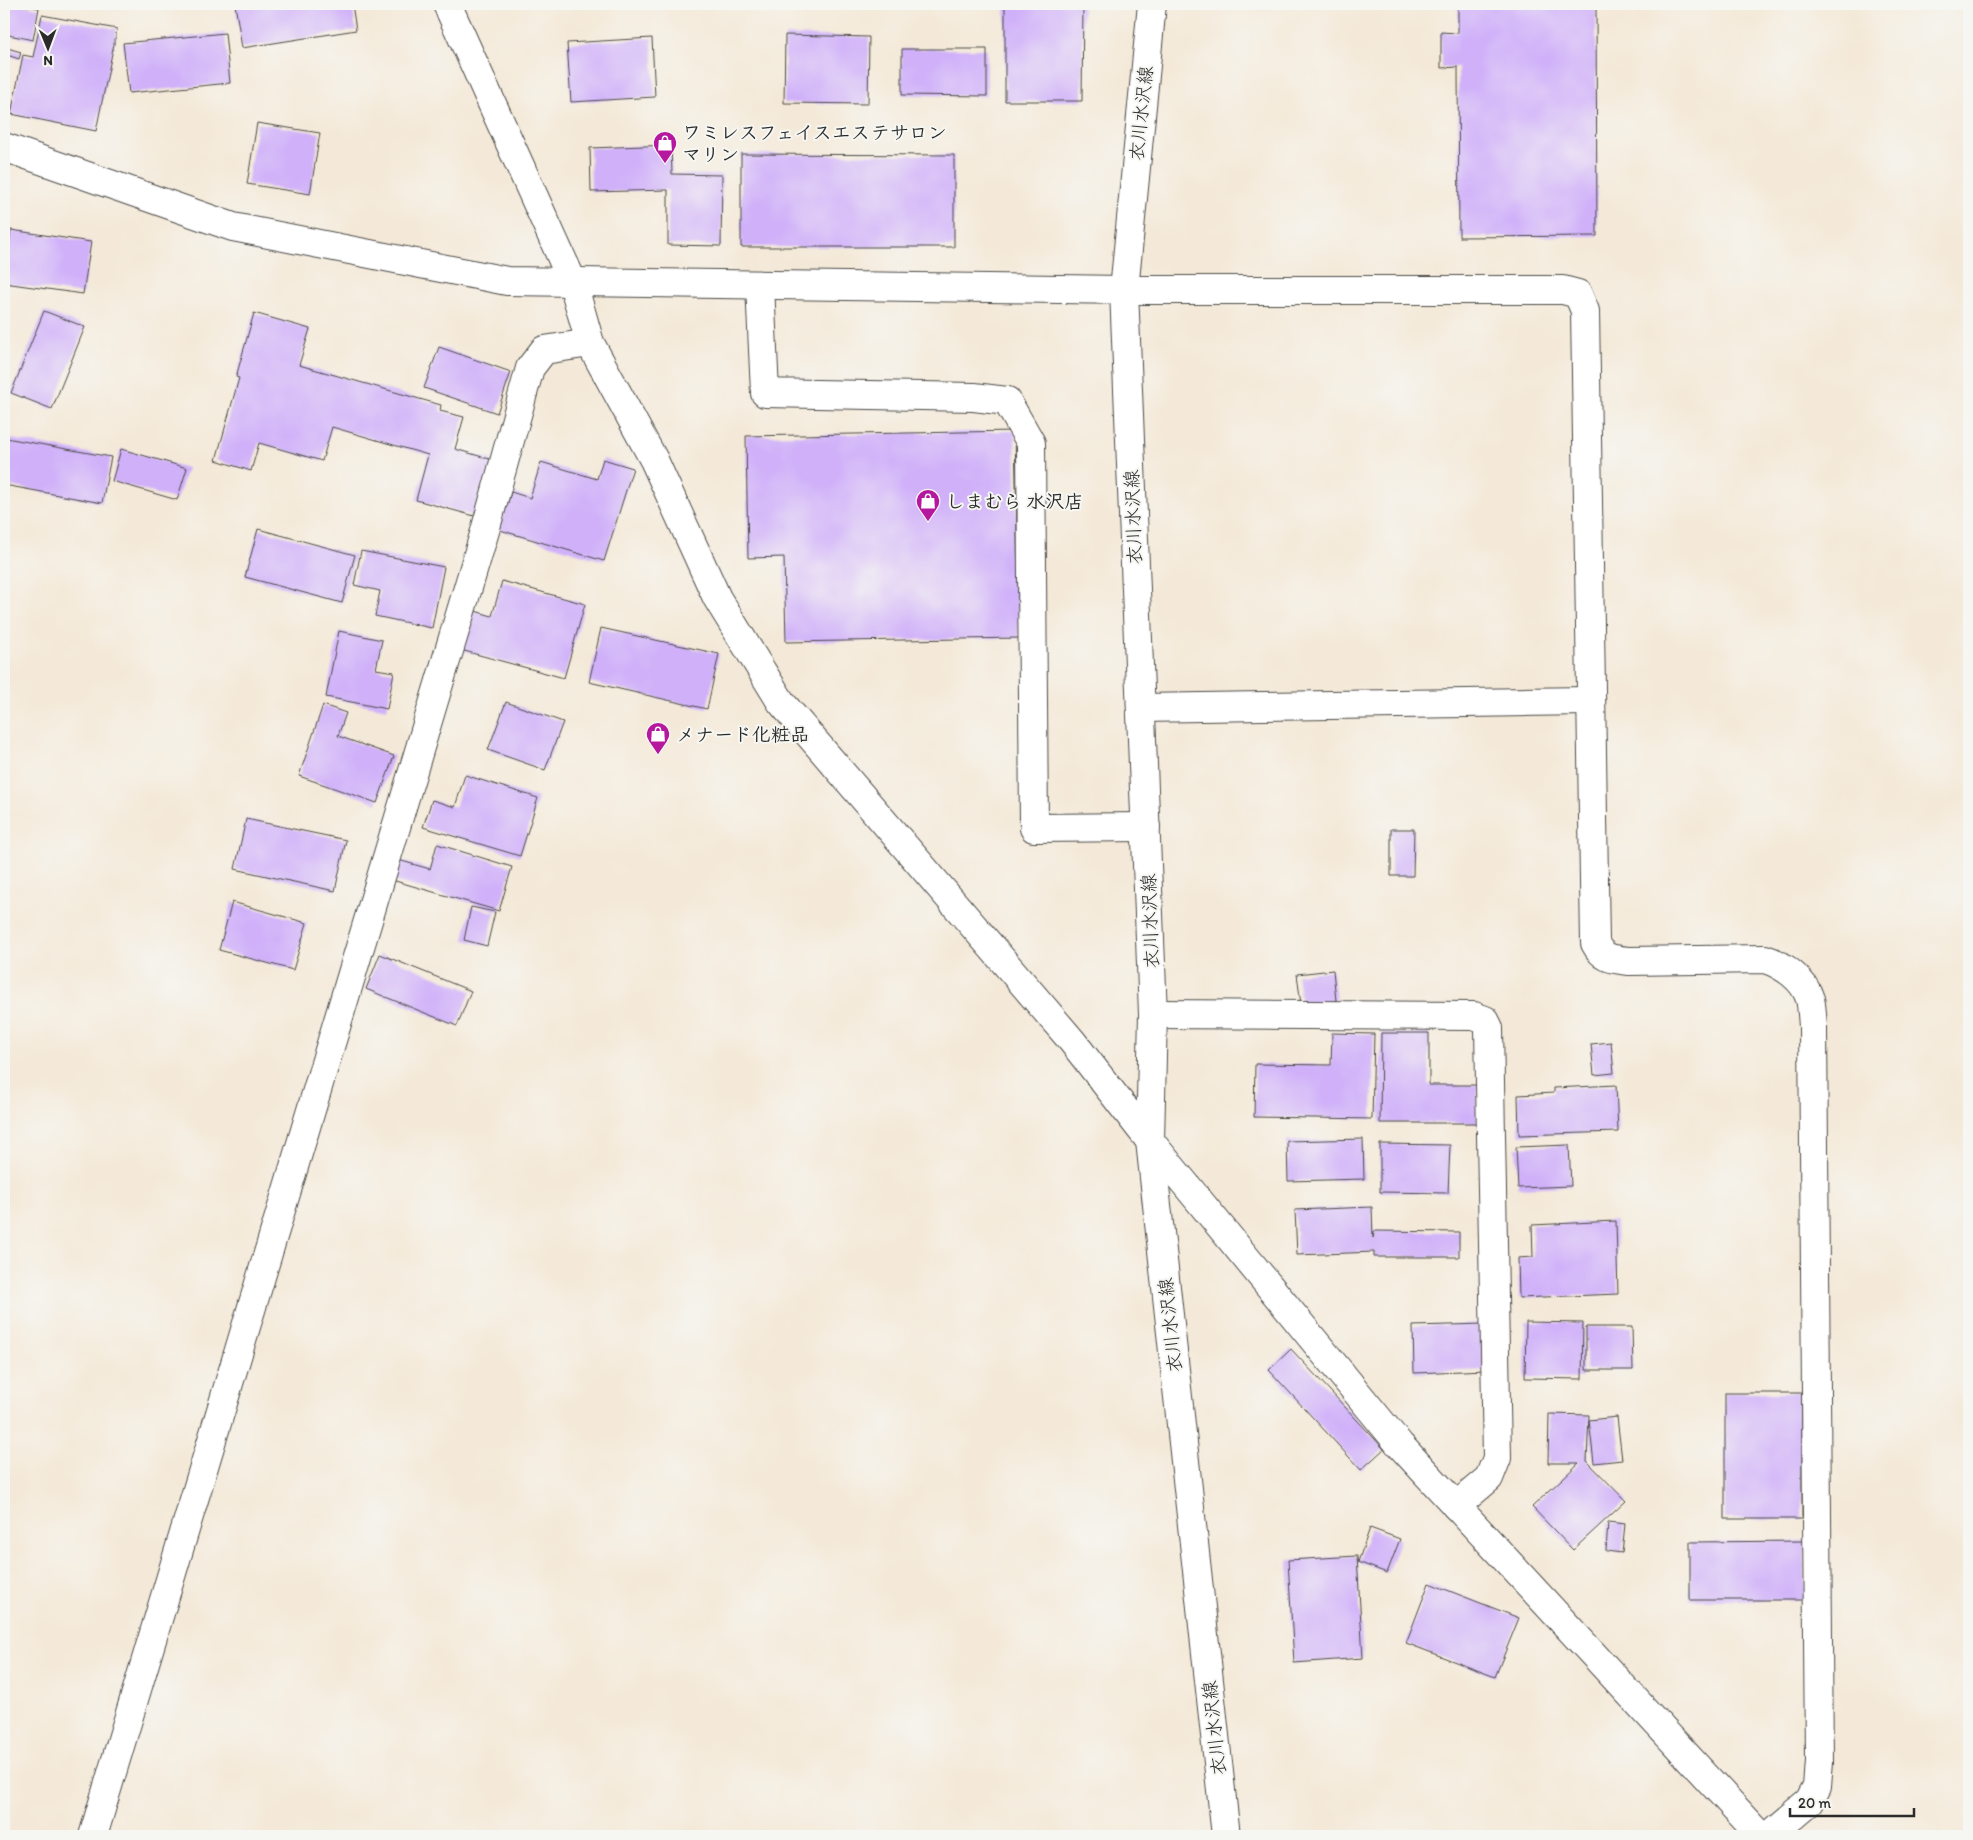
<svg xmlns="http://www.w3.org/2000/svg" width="1973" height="1840" font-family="Itim,'Klee One',sans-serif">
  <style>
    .building { fill: #d0b1f9 }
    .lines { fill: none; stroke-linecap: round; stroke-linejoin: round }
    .minor-casing { stroke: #494845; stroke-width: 30 }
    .major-casing { stroke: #494845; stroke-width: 30 }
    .minor { stroke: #fff; stroke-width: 28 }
    .major { stroke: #fff; stroke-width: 28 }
    .labels { text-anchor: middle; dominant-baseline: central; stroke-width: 4; stroke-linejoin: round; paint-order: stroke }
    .street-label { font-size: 19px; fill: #2b2b2b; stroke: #f6f6f2 }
    .poi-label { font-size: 19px; font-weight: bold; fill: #2b2b2b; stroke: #f6f6f2; text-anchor: start }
  </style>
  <rect width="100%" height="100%" fill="#f6f6f2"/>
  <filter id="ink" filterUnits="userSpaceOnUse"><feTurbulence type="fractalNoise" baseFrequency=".02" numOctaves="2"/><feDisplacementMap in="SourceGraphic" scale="10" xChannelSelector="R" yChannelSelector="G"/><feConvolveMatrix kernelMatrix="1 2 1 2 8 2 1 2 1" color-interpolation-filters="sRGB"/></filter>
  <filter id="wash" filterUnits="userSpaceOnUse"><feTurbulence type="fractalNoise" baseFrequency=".0096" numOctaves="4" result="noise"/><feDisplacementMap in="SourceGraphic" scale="20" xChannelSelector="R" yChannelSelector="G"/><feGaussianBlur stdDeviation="1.12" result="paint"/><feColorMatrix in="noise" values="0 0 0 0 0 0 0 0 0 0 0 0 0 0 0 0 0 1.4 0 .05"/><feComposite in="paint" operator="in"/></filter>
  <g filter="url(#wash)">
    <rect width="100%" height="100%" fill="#f4e9d8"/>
    <g id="blocks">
      <g class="building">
        <polygon points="4,4 17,4 39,8 33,40 4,34"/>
        <polygon points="235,4 352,4 356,30 242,48"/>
        <polygon points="1005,4 1083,4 1082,101 1005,101"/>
        <polygon points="1458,4 1596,4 1597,236 1459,237 1458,67 1441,68 1441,32 1458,33"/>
        <polygon points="42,15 117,29 96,131 11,114 23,55 33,57"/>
        <polygon points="225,33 230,83 129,93 123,43"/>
        <polygon points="785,35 869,37 868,104 784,103"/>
        <polygon points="652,38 655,97 571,102 567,43"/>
        <polygon points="4,47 21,52 19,59 4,54"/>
        <polygon points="902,49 987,49 987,96 902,95"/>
        <polygon points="257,123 320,133 310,194 247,184"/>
        <polygon points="671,145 672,174 722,175 721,246 668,245 668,190 591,192 590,148"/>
        <polygon points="741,154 954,155 954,247 741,247"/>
        <polygon points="11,230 91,242 83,294 4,283"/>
        <polygon points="44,311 85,327 52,409 11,393"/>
        <polygon points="254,313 310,329 299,365 441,405 440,411 464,417 455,449 493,460 478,517 416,500 428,455 332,427 322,461 259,443 251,471 216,460 239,378 236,377"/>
        <polygon points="439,347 511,372 497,413 424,388"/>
        <polygon points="1015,431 1019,638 786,642 784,557 748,558 746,436"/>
        <polygon points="6,438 111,457 102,503 4,485 4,448"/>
        <polygon points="121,449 187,468 177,500 112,481"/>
        <polygon points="603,459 633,468 604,561 500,530 511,492 530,498 541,462 597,479"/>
        <polygon points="258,529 355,555 342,603 245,577"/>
        <polygon points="361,551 444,567 432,628 375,616 380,591 354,585"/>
        <polygon points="502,581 585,604 564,678 457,649 468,609 492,616"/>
        <polygon points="601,628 719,654 707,709 589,682"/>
        <polygon points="339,631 382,640 376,669 394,672 387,709 326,697"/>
        <polygon points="506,702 563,722 545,770 488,750"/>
        <polygon points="323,705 346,713 338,736 394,756 377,803 299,776"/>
        <polygon points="465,775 538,798 520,856 423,827 432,800 455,807"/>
        <polygon points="246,819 346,840 335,891 235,869"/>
        <polygon points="1391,829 1414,829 1413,876 1391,876"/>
        <polygon points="437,844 512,867 499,911 385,878 391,858 430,869"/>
        <polygon points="232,902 307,923 293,970 219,950"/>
        <polygon points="471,907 495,912 487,946 464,940"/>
        <polygon points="380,954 471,991 457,1026 366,989"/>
        <polygon points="1333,970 1336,1001 1301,1005 1297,974"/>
        <polygon points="1332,1033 1374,1034 1372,1119 1254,1117 1255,1064 1331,1065"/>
        <polygon points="1381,1033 1429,1033 1429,1085 1478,1085 1477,1123 1380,1123"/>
        <polygon points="1611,1042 1614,1073 1594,1075 1591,1044"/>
        <polygon points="1616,1085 1618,1132 1519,1135 1518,1095 1554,1093 1554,1088"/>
        <polygon points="1363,1139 1364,1179 1288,1181 1287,1141"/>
        <polygon points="1380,1144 1450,1145 1448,1193 1380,1192"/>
        <polygon points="1569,1145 1571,1186 1518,1188 1516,1147"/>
        <polygon points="1372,1207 1373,1238 1374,1231 1459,1232 1459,1257 1374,1257 1374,1252 1297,1255 1295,1210"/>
        <polygon points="1616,1221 1618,1294 1519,1298 1518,1258 1533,1257 1532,1225"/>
        <polygon points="1526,1322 1583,1323 1582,1379 1525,1378"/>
        <polygon points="1484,1324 1486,1370 1414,1373 1413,1326"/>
        <polygon points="1586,1327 1632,1327 1633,1370 1586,1370"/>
        <polygon points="1291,1349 1384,1449 1361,1470 1269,1370"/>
        <rect x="1725" y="1393" width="77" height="126"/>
        <polygon points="1549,1414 1589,1415 1587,1461 1626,1501 1573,1550 1532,1507 1579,1463 1548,1463"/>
        <polygon points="1617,1417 1622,1460 1594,1463 1589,1420"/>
        <polygon points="1608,1522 1625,1524 1622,1553 1606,1551"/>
        <polygon points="1370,1528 1400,1539 1387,1573 1358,1562"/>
        <polygon points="1805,1541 1805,1600 1690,1600 1690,1542"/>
        <polygon points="1357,1556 1363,1658 1294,1663 1288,1560"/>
        <polygon points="1429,1583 1519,1618 1495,1677 1406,1643"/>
      </g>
    </g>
  </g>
  <g filter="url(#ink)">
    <use href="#blocks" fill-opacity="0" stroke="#494845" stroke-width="1"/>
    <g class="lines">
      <g class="minor-casing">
        <g id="minor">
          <polyline points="447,4 573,283 590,343 654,460 717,598 781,702 1072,1041 1150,1141 1400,1445 1761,1836"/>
          <path d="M4,147L233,227L507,281L1124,290H1563L1578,294L1585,311L1595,943C1603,959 1612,959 1629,961L1765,959C1783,965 1804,979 1810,999C1812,1007 1812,1017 1813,1026L1819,1761L1817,1787L1809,1802L1769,1836"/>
          <polyline points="760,285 765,393 974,397 1007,401 1031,443 1034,828 1146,827"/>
          <polyline points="1141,708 1590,701"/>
          <polyline points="1153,1014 1474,1016 1485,1020 1489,1028 1497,1458 1489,1478 1456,1506"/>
          <polyline points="93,1836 485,531 530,368 544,350 590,343"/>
        </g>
      </g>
      <g class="major-casing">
        <polyline id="major" points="1152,4 1124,290 1153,1014 1150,1141 1226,1836"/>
      </g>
      <use href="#minor" class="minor"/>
      <use href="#major" class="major"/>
    </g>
  </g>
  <defs>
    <g id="shop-pin" transform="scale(1.25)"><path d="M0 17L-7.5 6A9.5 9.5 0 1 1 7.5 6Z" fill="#b5179e" stroke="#f6f6f2"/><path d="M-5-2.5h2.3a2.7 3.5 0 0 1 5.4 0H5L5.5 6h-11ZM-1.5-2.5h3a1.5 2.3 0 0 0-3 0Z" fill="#fff"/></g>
  </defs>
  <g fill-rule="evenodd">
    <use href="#shop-pin" x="665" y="143"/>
    <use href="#shop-pin" x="928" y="501"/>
    <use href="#shop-pin" x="658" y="734"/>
  </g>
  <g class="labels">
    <g class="street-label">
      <text transform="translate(1141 113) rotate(-84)">衣川水沢線</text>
      <text transform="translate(1133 517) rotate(-92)">衣川水沢線</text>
      <text transform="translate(1150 921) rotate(-92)">衣川水沢線</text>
      <text transform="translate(1170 1325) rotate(-96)">衣川水沢線</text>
      <text transform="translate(1214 1728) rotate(-96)">衣川水沢線</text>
    </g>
    <g class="poi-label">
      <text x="682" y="132">ワミレスフェイスエステサロン<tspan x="682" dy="22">マリン</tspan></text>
      <text x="946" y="501">しまむら 水沢店</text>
      <text x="676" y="734">メナード化粧品</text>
    </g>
  </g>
  <rect width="1973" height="1840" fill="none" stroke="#f6f6f2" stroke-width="20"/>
  <g transform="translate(48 48) rotate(179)" stroke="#f6f6f2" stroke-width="4" paint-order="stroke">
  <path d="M0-4L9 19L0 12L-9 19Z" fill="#2b2b2b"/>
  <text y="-8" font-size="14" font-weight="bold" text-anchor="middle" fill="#2b2b2b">N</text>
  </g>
  <path d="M1790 1808v8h124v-8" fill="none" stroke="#2b2b2b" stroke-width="2.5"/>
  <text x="1798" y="1808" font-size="15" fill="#2b2b2b" stroke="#f6f6f2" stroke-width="4" paint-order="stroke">20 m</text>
</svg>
